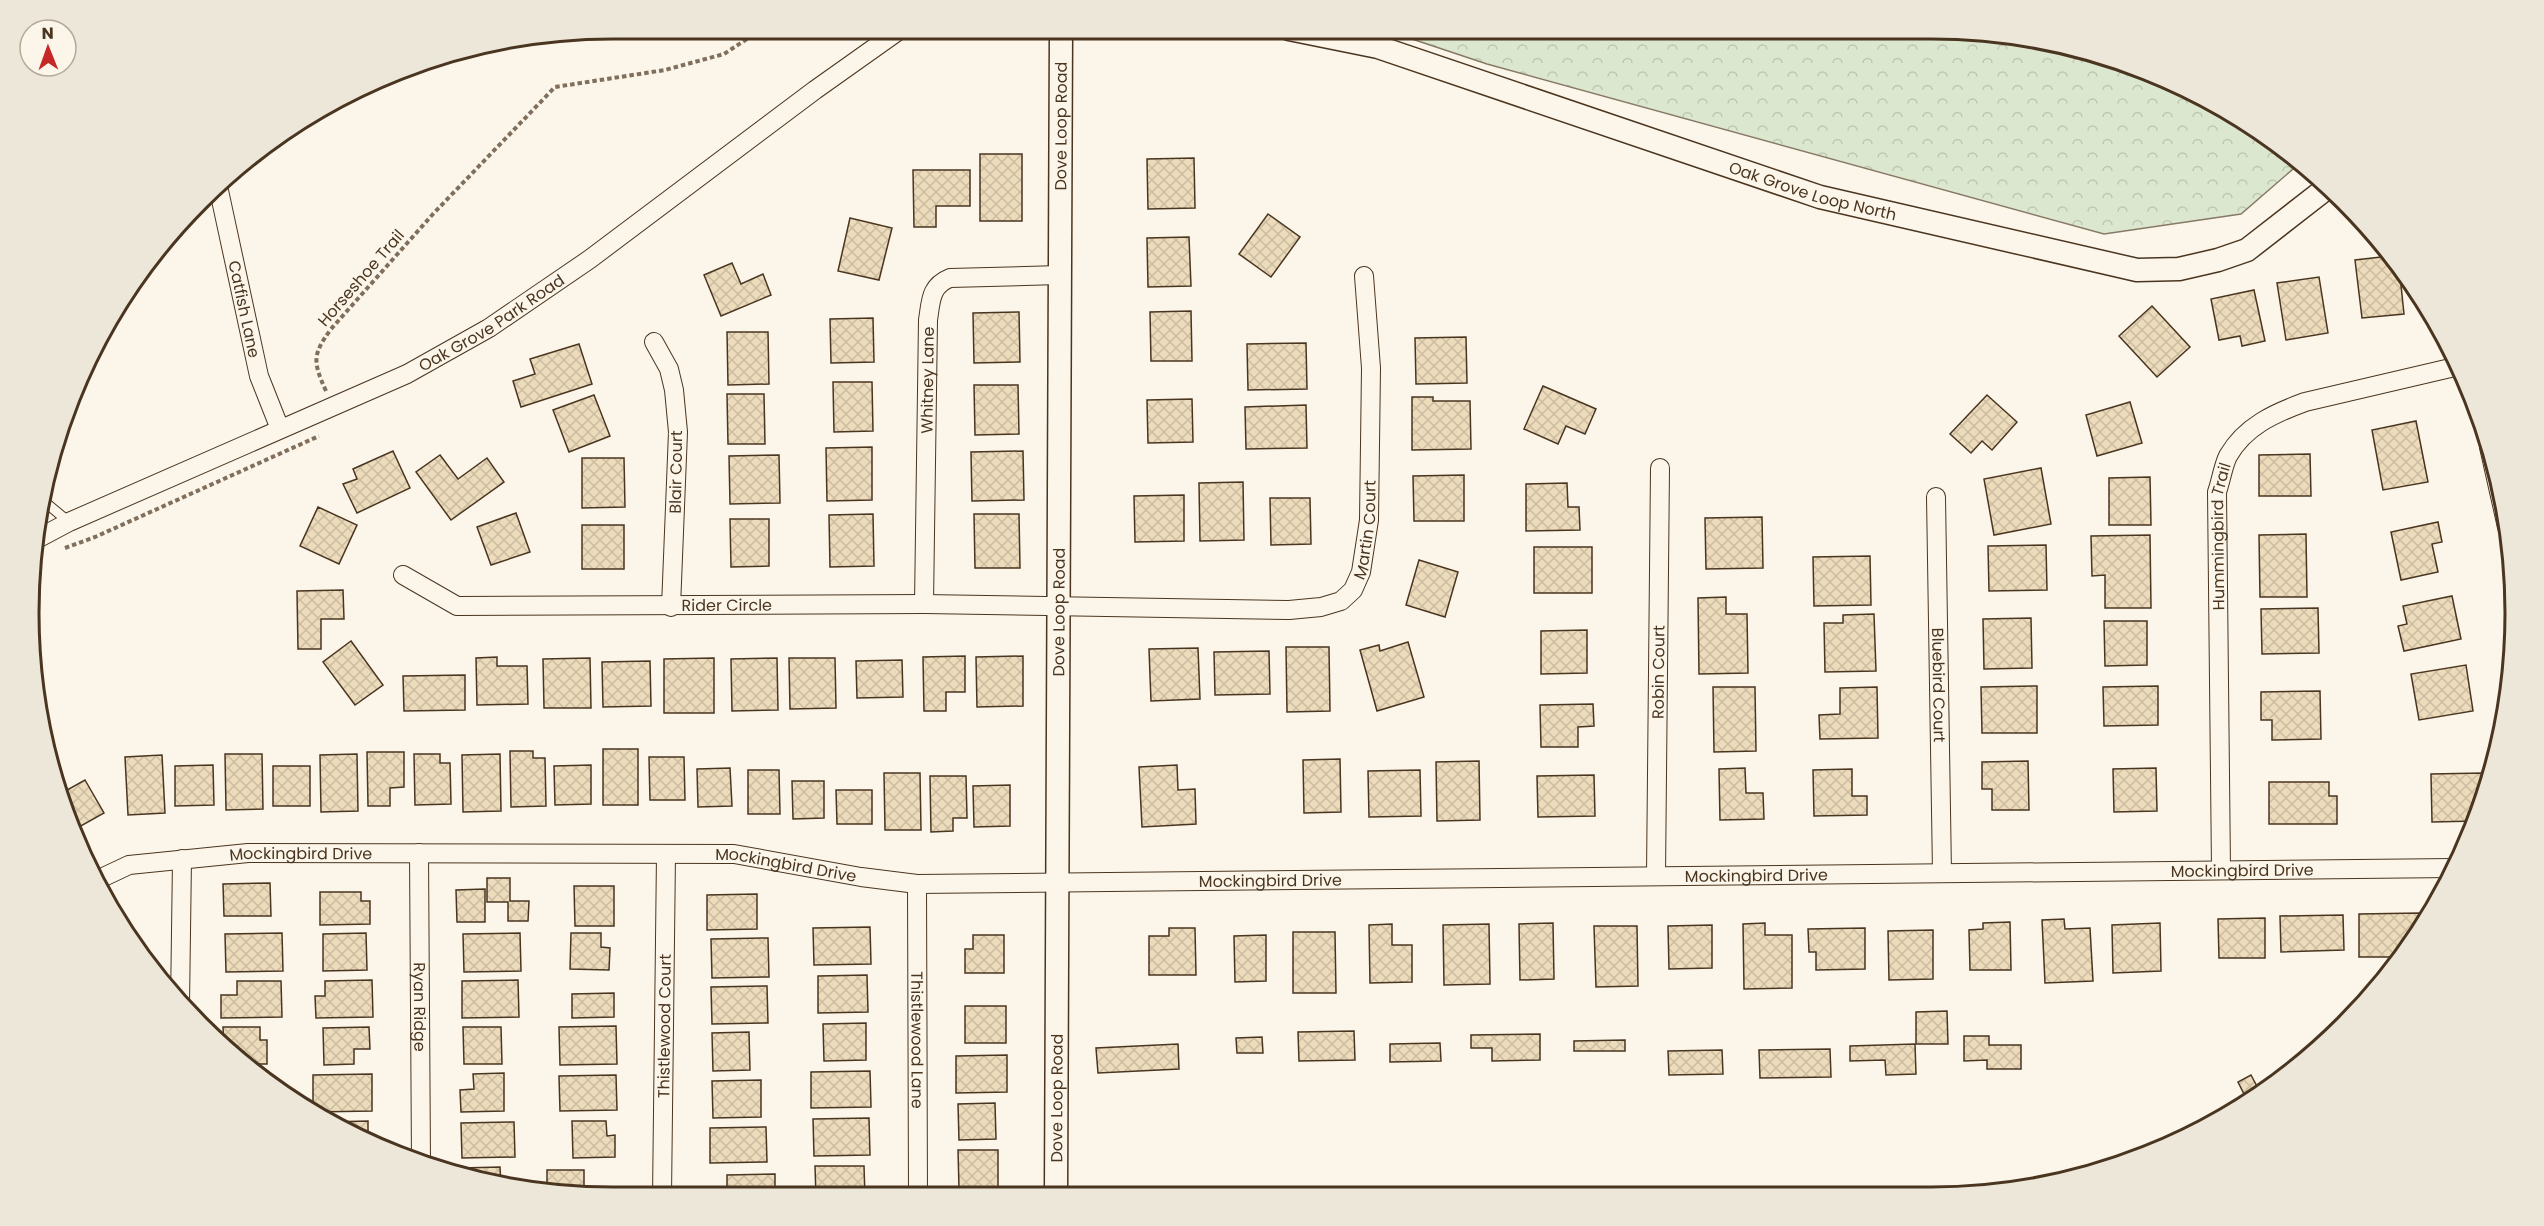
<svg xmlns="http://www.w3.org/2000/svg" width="2544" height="1226" font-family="Poppins,sans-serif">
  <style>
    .forest { fill: url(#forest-crowns); stroke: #887966; stroke-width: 1.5 }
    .building { fill: url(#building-cross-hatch); stroke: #4a3520; stroke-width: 1.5 }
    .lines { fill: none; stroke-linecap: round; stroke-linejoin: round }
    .service-casing { stroke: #4a3520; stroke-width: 11 }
    .minor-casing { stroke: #4a3520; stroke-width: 20 }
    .tertiary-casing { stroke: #4a3520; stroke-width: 25 }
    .path { stroke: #7f6f5c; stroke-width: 4; stroke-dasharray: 4.5 3; stroke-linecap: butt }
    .service { stroke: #fbf6e9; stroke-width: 9 }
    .minor { stroke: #fbf6e9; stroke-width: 18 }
    .tertiary { stroke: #fbf6e9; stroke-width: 22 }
    .labels { text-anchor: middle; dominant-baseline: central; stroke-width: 4.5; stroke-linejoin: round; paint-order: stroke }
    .street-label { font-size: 16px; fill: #4a3520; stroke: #fbf6e9 }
    .rim { fill: none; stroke: #4a3520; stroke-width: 3 }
  </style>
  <defs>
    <pattern id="forest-crowns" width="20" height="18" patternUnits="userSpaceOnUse" patternTransform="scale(1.5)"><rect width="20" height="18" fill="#dce7d0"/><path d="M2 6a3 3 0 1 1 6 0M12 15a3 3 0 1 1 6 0" fill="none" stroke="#bec7b2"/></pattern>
    <pattern id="building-cross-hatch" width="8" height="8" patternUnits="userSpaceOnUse" patternTransform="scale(1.5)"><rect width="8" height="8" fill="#ecdcbc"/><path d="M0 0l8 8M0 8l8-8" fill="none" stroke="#ccbda1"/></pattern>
  </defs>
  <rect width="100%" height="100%" fill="#fbf6e9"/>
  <polygon class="forest" points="1382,29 1931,29 2045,40 2155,73 2256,127 2300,163 2241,214 2104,234 1487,64"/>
  <g class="building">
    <rect x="980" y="154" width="42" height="67"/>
    <polygon points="1194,158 1195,208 1148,209 1147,159"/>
    <polygon points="913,170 970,170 970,206 936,206 936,227 914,227"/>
    <polygon points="1268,214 1300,237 1271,277 1239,254"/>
    <polygon points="850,218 892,228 879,280 838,271"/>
    <polygon points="1189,237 1191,286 1148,287 1147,238"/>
    <polygon points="2390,256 2399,266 2404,314 2362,318 2355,260"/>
    <polygon points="732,263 741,284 763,274 771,295 721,316 704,275"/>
    <polygon points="2319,277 2328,333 2286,340 2277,283"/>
    <polygon points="2254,290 2265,341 2242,346 2240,336 2219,340 2211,299"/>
    <polygon points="2152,306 2190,347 2157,377 2119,336"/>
    <polygon points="1191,311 1192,361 1151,361 1150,312"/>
    <polygon points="1019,312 1020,362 974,363 973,313"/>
    <polygon points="873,318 874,362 831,363 830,319"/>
    <polygon points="727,332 768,332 769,384 728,385"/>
    <polygon points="1466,337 1467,383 1416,384 1415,338"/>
    <polygon points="1306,343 1307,389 1248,390 1247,344"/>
    <polygon points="579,344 592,384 521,407 513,381 535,374 530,359"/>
    <polygon points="833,382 872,382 873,431 834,432"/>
    <polygon points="974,385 1018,385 1019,434 975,435"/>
    <polygon points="1543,386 1596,409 1585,434 1566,426 1558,444 1524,429"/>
    <polygon points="727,394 764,394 765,444 728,444"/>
    <polygon points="594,395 610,436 569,452 553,410"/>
    <polygon points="1987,395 2017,422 1992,450 1982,441 1971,453 1950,434"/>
    <polygon points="1412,397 1433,397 1433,401 1470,401 1471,449 1412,450"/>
    <polygon points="1192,399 1193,442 1148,443 1147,400"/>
    <polygon points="2130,402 2142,443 2097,456 2086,415"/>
    <polygon points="1306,405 1307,448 1246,449 1245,407"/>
    <polygon points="2416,421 2428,482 2383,490 2372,430"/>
    <polygon points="872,447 872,500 827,501 826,448"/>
    <polygon points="393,451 410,488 357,513 343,484 357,479 353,469"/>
    <polygon points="1023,451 1024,500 972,501 971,452"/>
    <polygon points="2310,454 2311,496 2259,496 2259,455"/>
    <polygon points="440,455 458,479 487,458 504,482 451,520 416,472"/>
    <polygon points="779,455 780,503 730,504 729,456"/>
    <polygon points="582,458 624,458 625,507 582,508"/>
    <polygon points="2041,468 2051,524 1994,535 1984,479"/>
    <polygon points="1464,475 1464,521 1414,521 1413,476"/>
    <polygon points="2150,477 2151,525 2109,525 2109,478"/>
    <polygon points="1243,482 1244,540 1200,541 1199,483"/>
    <polygon points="1567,483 1568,507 1579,507 1580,530 1526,531 1526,484"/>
    <polygon points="1184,495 1184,541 1135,542 1134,496"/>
    <polygon points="1270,498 1310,498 1311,544 1271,545"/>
    <polygon points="318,507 357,525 339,564 300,546"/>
    <polygon points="516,513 530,552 491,565 477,527"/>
    <polygon points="873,514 874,566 830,567 829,515"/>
    <polygon points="974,514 1019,514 1020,568 975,568"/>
    <polygon points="1762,517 1763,568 1706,569 1705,518"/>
    <polygon points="730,519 769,519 769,566 731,567"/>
    <polygon points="2438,522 2442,542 2432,544 2438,572 2401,580 2391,532"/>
    <rect x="582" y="525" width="42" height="44"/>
    <polygon points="2306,534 2307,597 2260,597 2259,535"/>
    <polygon points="2150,535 2151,608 2105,608 2105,575 2092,576 2091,536"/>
    <polygon points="2046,545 2047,590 1989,591 1988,546"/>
    <rect x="1534" y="547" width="58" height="46"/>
    <polygon points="1870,556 1871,605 1814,606 1813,557"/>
    <polygon points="1419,560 1458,572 1445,617 1406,605"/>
    <polygon points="343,590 344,619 321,619 321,649 298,649 297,591"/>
    <polygon points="2452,596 2461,639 2404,651 2398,626 2407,624 2403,606"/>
    <polygon points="1726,597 1726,614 1747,614 1748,673 1699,674 1698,598"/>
    <polygon points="2318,608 2319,653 2262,654 2261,609"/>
    <polygon points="1874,614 1876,671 1825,672 1824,623 1843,623 1843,615"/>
    <polygon points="2031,618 2032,668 1984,669 1983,619"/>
    <polygon points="2104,621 2147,621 2147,665 2105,666"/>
    <polygon points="1587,630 1587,673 1541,674 1541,631"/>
    <polygon points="351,641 383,685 355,705 323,662"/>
    <polygon points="1408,642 1424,697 1377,711 1360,650 1379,645 1380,651"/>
    <polygon points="1286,647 1329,647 1330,711 1287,712"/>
    <polygon points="1198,648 1200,699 1151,701 1149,649"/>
    <polygon points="1269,651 1270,694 1215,695 1214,652"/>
    <polygon points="965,656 965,692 946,692 946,711 924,711 923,657"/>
    <polygon points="1023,656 1023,706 977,707 976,657"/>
    <polygon points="497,657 497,666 527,666 528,704 477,705 476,658"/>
    <polygon points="590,658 591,708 544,708 543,659"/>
    <polygon points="714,658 714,713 664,713 664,659"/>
    <polygon points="777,658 778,710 732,711 731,659"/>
    <polygon points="789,658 835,658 836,708 790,709"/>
    <polygon points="902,660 903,697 857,698 856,661"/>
    <polygon points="650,661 651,706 603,707 602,662"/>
    <polygon points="2466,665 2473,711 2419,720 2411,674"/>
    <polygon points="465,675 465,710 404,711 403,676"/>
    <polygon points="2037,686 2037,733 1982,733 1981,687"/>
    <polygon points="2158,686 2158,725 2104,726 2103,687"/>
    <polygon points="1713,687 1755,687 1756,751 1714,752"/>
    <polygon points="1877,687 1878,738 1820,739 1819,715 1840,714 1840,688"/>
    <polygon points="2320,691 2321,739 2272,740 2272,720 2261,720 2261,692"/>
    <polygon points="1593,704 1594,726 1578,727 1578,747 1541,747 1540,705"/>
    <rect x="603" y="749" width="35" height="56"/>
    <polygon points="510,751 533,751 533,758 545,758 546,806 511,807"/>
    <polygon points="367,752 404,752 404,787 390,788 390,806 368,806"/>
    <polygon points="225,754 262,754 263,809 226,810"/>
    <polygon points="357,754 358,811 321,812 320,755"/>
    <polygon points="414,754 440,754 440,763 450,763 451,804 415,805"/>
    <polygon points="500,754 501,811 463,812 462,755"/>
    <polygon points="162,755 165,813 128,815 125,757"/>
    <polygon points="649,757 684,757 685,800 650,800"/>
    <polygon points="1340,759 1341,812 1304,813 1303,760"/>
    <polygon points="1479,761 1480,820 1437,821 1436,762"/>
    <polygon points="2028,761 2029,810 1992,810 1992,789 1982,789 1982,762"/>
    <polygon points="213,765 214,805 175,806 175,766"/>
    <polygon points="591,765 591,804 555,805 554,766"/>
    <polygon points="1177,765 1178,790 1195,789 1196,824 1142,827 1139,767"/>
    <rect x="273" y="766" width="37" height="40"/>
    <polygon points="730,768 732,806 698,807 697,769"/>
    <polygon points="1745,768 1746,793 1763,793 1764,819 1720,820 1719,769"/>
    <polygon points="2156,768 2157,811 2114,812 2113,769"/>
    <polygon points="1852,769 1852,796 1867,796 1867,815 1814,816 1813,770"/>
    <polygon points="748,770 779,770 780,814 748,814"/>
    <polygon points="1420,770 1421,816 1369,817 1368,771"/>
    <polygon points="884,773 920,773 921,830 885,830"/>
    <polygon points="2483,773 2483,796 2476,821 2432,822 2431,774"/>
    <polygon points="1594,775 1595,816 1538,817 1537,776"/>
    <polygon points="930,776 966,776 967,818 953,818 953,831 931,832"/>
    <polygon points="85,780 104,813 72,831 58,795"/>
    <polygon points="792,781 824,781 824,818 793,819"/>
    <polygon points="2269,782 2329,782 2329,796 2337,796 2337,824 2269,824"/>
    <polygon points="1010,785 1010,826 974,827 973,786"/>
    <polygon points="836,790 872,790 872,824 837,824"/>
    <polygon points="487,878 510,878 510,901 529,901 528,921 508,921 508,902 487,902"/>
    <polygon points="270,883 271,916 224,916 223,884"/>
    <polygon points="574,886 614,886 614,926 575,926"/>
    <polygon points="485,889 485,922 457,922 456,890"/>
    <polygon points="320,892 361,892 361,901 370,901 370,924 320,925"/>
    <polygon points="757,894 757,929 707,930 707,895"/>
    <polygon points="2420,913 2420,924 2402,957 2359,957 2359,914"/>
    <polygon points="2343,915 2344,950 2281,952 2280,916"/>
    <polygon points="2265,918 2265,958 2219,958 2218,919"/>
    <polygon points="2064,919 2065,929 2090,928 2093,981 2045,983 2042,920"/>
    <polygon points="2010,922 2011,970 1970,970 1969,930 1983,929 1983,923"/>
    <polygon points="1553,923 1554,979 1520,980 1519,924"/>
    <polygon points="1765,923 1765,935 1792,935 1792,988 1744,989 1743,924"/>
    <polygon points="2160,923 2161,971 2113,973 2112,925"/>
    <polygon points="1392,924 1392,945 1412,945 1412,982 1370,983 1369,925"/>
    <polygon points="1489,924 1490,984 1444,985 1443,925"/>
    <polygon points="1712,925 1712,968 1669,969 1668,926"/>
    <polygon points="1594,926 1637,926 1638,986 1596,987"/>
    <polygon points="870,927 871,964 814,965 813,928"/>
    <polygon points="1169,928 1195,928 1196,975 1149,975 1149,936 1169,936"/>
    <polygon points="1865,928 1865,969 1816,970 1816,952 1809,952 1808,929"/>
    <polygon points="1933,930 1933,979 1889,980 1888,931"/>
    <polygon points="1293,932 1335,932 1336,993 1293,993"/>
    <polygon points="282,933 283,971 226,972 225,934"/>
    <polygon points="366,933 367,970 323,971 323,934"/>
    <polygon points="520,933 521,971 464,972 463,934"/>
    <polygon points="571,933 601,933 601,947 610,948 609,970 570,969"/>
    <polygon points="973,935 1004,935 1004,973 965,973 965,949 973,949"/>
    <polygon points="1266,935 1266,981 1235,982 1234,936"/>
    <polygon points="768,938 769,977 712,978 711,939"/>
    <polygon points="867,975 868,1012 818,1013 818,976"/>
    <polygon points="372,980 373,1017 316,1018 315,996 325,996 325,981"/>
    <polygon points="518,980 519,1017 462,1018 462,981"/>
    <polygon points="237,981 281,981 282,1017 221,1018 221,995 237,995"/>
    <polygon points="767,986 768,1023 712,1024 711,987"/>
    <polygon points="614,993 614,1017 572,1018 572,994"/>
    <rect x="965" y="1006" width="41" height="37"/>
    <polygon points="1947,1011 1948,1044 1916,1044 1916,1012"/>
    <polygon points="866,1023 866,1060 824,1061 823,1024"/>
    <polygon points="616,1026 617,1064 560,1065 559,1027"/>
    <polygon points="223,1027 260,1027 260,1040 267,1040 267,1064 246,1064 224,1046"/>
    <polygon points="369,1027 370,1049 354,1049 354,1064 324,1065 323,1028"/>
    <polygon points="463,1027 501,1027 502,1064 464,1064"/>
    <polygon points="1354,1031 1355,1060 1299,1061 1298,1032"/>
    <polygon points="749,1032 750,1070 713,1071 712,1033"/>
    <polygon points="1540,1034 1540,1060 1492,1061 1492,1048 1471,1048 1471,1035"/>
    <polygon points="1964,1036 1989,1036 1989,1045 2021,1045 2021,1069 1987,1069 1987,1060 1964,1061"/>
    <polygon points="1262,1037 1263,1053 1237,1053 1236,1038"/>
    <polygon points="1625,1040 1625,1051 1574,1051 1574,1041"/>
    <polygon points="1440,1043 1441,1061 1390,1062 1390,1044"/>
    <polygon points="1178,1044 1179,1069 1098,1073 1096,1048"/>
    <polygon points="1915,1044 1916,1074 1886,1075 1885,1060 1850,1061 1850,1046"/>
    <polygon points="1830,1049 1831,1077 1760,1078 1759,1050"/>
    <polygon points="1722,1050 1723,1074 1669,1075 1668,1051"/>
    <polygon points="1007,1055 1007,1092 956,1093 956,1056"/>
    <polygon points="870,1071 871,1107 811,1108 811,1072"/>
    <polygon points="504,1073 504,1111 461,1112 460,1090 474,1089 473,1074"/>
    <polygon points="372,1074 372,1111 313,1112 313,1075"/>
    <polygon points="616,1075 617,1110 560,1111 559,1076"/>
    <polygon points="2251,1075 2260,1092 2247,1100 2238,1082"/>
    <polygon points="761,1080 761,1117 713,1118 712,1081"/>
    <polygon points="995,1103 996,1139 959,1140 958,1104"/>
    <polygon points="869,1118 870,1155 814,1156 813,1119"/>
    <polygon points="368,1121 368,1142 331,1122"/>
    <polygon points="572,1121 606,1121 607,1136 615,1135 615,1157 573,1158"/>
    <polygon points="514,1122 515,1157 462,1158 461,1123"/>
    <polygon points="766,1127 767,1162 710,1163 710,1128"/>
    <polygon points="958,1150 998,1150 998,1187 959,1188"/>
    <polygon points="815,1166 864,1166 865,1197 816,1197"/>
    <polygon points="500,1167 501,1186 461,1175 461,1168"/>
    <polygon points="547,1170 584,1170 584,1195 547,1191"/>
    <polygon points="775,1174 775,1197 727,1197 727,1175"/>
  </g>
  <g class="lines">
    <g class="service-casing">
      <polyline id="service" points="40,498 69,522"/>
    </g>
    <g class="minor-casing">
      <g id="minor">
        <path id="s1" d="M218,186L259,376L280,429"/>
        <polyline points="654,342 669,369 674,390 678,432 671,607"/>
        <polyline points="2489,447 2507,527"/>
        <path id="s2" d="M1936,497L1942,873"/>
        <path id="s3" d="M37,539L69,522L407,374L489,328L590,259L815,90L901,29"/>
        <path id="s4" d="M403,575L457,606L924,604L1289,610L1321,607L1341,601L1353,590L1361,572L1369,520L1371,368L1364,276"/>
        <path id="s5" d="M924,604L928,320C931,301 930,286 950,278L1060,275"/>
        <path id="s6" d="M419,853L421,1162"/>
        <path id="s7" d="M2221,870L2217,492C2221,481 2223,466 2228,456C2245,426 2275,413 2305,402L2459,366"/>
        <path id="s8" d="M1656,876L1660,468"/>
        <path id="s9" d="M95,881L129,865L248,853L734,854L861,877L917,884L2453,868"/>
        <path id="s10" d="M917,884L918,1196"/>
        <polyline points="180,1004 182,859"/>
        <path id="s11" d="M662,1197L666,854"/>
      </g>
    </g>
    <g class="tertiary-casing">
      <g id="tertiary">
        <path id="s12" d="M1289,29L1378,47L1820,197L2137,270L2179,269L2218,260L2247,250L2328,187"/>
        <path id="s13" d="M1056,1196L1061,29"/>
      </g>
    </g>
    <g class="path">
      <path d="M326,391C313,362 312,355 331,329L433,214L555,87L665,70L724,54L762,29"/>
      <polyline points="65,548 95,537 319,436"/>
    </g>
    <use href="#service" class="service"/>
    <use href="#minor" class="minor"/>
    <use href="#tertiary" class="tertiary"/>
  </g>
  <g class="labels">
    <g class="street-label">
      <text stroke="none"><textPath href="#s13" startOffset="1070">Dove Loop Road</textPath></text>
      <text stroke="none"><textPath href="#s12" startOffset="549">Oak Grove Loop North</textPath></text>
      <text transform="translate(361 278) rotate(-49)">Horseshoe Trail</text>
      <text stroke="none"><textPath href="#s1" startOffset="126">Catfish Lane</textPath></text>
      <text stroke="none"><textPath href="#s3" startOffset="504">Oak Grove Park Road</textPath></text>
      <text stroke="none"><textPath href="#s5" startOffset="224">Whitney Lane</textPath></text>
      <text transform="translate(676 472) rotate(-89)">Blair Court</text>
      <text stroke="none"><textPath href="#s4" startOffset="1026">Martin Court</textPath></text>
      <text stroke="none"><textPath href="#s7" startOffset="334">Hummingbird Trail</textPath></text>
      <text stroke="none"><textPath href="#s4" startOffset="332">Rider Circle</textPath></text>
      <text stroke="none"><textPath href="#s13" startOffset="584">Dove Loop Road</textPath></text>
      <text stroke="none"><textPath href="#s8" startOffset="204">Robin Court</textPath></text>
      <text stroke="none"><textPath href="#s2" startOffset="188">Bluebird Court</textPath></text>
      <text stroke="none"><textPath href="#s9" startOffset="210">Mockingbird Drive</textPath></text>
      <text stroke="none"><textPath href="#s9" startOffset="696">Mockingbird Drive</textPath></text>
      <text stroke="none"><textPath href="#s9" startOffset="2154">Mockingbird Drive</textPath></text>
      <text stroke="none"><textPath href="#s9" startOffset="1668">Mockingbird Drive</textPath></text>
      <text stroke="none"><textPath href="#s9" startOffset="1182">Mockingbird Drive</textPath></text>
      <text stroke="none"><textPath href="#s6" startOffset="154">Ryan Ridge</textPath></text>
      <text stroke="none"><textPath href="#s11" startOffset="171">Thistlewood Court</textPath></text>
      <text stroke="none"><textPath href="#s10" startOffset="156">Thistlewood Lane</textPath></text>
      <text stroke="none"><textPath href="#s13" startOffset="98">Dove Loop Road</textPath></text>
    </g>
  </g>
  <path d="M0 0H2544V1226H0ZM613 39H1931A574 574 0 0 1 2505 613V613A574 574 0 0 1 1931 1187H613A574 574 0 0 1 39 613V613A574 574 0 0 1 613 39Z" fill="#ede7d9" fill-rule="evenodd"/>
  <path class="rim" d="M613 39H1931A574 574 0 0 1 2505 613V613A574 574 0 0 1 1931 1187H613A574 574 0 0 1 39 613V613A574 574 0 0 1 613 39Z"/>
  <g transform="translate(48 48) rotate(359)"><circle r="28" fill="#fbf6e9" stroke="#b4a999" stroke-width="1.5"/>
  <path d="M0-4.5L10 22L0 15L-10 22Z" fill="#c62828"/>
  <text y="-9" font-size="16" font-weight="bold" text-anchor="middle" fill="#4a3520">N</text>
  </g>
</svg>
